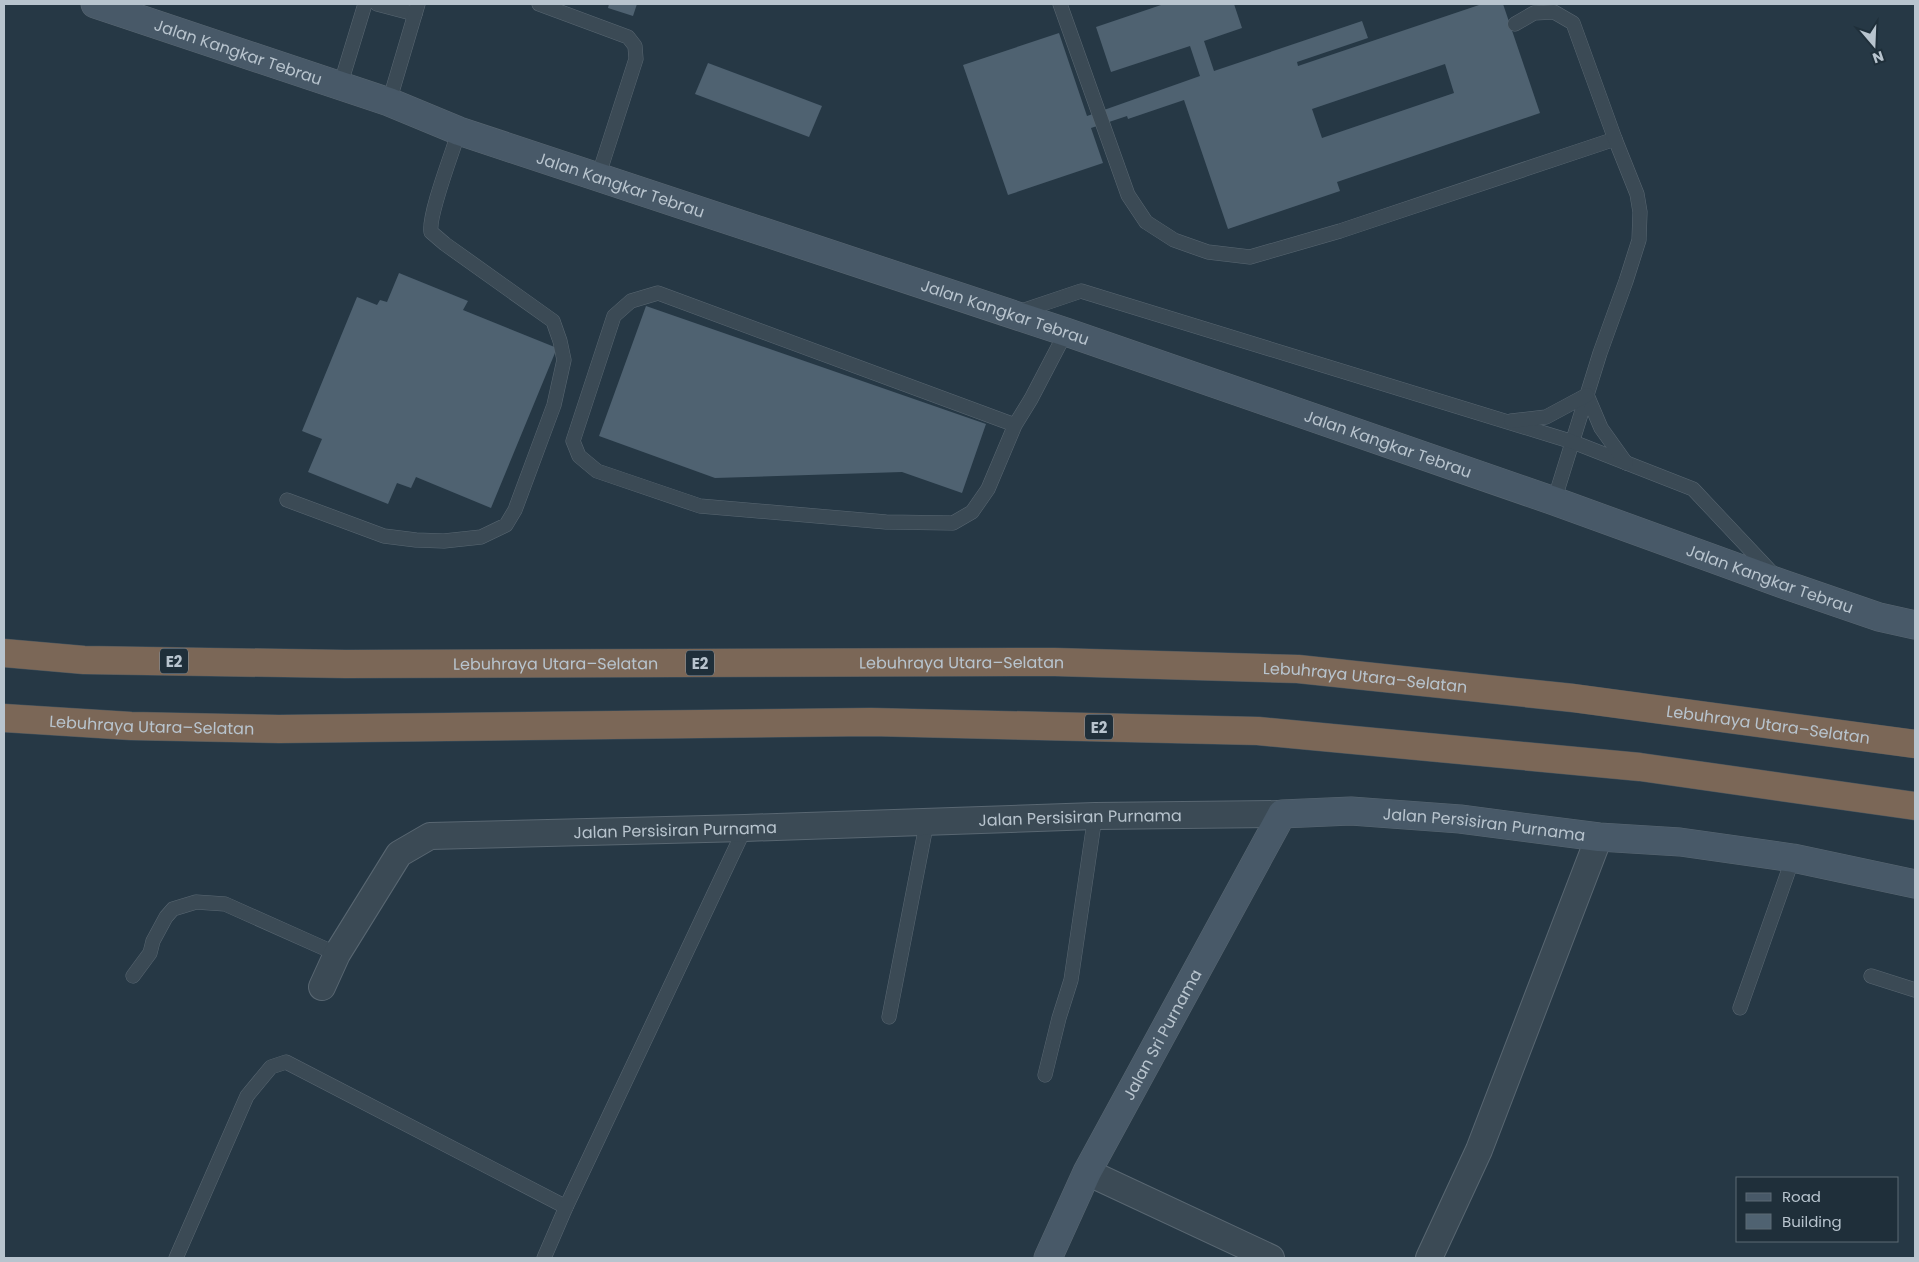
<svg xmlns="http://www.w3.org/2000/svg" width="1919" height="1262" font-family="Poppins,sans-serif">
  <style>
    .building { fill: #4f6271; fill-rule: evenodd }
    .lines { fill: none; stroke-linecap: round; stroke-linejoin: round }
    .lane-casing { stroke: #596772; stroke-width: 15 }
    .street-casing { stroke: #596772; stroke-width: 28 }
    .secondary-casing { stroke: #596772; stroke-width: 29 }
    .highway-casing { stroke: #45545f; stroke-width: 29 }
    .lane { stroke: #3b4a55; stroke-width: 14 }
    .street { stroke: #3b4a55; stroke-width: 26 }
    .secondary { stroke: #485968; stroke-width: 28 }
    .highway { stroke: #7b6757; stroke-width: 28 }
    .labels { text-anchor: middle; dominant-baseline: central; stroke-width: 4; stroke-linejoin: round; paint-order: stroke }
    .shield { fill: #1f2f3a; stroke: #8a97a2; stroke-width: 1 }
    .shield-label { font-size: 15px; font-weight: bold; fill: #b8c4ce }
    .street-label { font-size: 16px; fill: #b8c4ce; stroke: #1f2f3a }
  </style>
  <rect width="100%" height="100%" fill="#263845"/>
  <g class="building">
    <polygon points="609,4 637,4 633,16 608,8"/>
    <path d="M1164,4H1234L1242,28L1204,41L1214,71L1362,21L1368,38L1297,62L1298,66L1482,4H1503L1540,113L1337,182L1340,191L1228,229L1184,100L1128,119L1127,116L1091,128L1103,163L1008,195L963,65L1059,33L1087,116L1200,76L1190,46L1111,72L1096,27ZM1445,64L1454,93L1322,138L1312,109Z"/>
    <polygon points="708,63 822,106 809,137 695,94"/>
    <polygon points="399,273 468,301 463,310 557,348 491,508 416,477 411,488 397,483 388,504 308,472 322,439 302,431 357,297 377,305 380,300 387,302"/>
    <polygon points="646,306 986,424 962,493 902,472 715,478 599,436"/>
  </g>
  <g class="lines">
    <g class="lane-casing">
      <g id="lane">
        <polyline points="377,4 415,14"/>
        <polyline points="539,4 628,37 635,46 636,59 598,177"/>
        <polyline points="1060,4 1128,195 1146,222 1174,240 1208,252 1250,257 1340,231 1615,139"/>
        <polyline points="1515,24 1534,13 1554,12 1573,23 1615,139 1637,194 1640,212 1639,240 1626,281 1600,353 1554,501"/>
        <polyline points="340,86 365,4"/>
        <polyline points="389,102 418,4"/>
        <polyline points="1016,313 1081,291 1573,442 1693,489 1773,574"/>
        <polyline points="1587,395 1601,428 1626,463"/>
        <polyline points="1511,421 1546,417 1587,395"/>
        <polyline points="1015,425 658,293 631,301 614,316 573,441 579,456 597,471 700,506 886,522 953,523 972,512 988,489 1015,425 1031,399 1066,332"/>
        <path d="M287,500L384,536L416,540L444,541L481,537L506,525L515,510L554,405L564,360L560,341L553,321L445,244L431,232C428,215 453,151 459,131"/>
        <polyline points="133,976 150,953 153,941 166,917 173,909 196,902 225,904 337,954"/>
        <polyline points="1871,976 1915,990"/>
        <polyline points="1740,1008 1793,858"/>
        <polyline points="889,1017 927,821"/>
        <polyline points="1045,1075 1059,1018 1071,980 1095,816"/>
        <polyline points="176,1258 247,1096 271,1067 286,1062 566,1207"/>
        <polyline points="544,1258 566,1207 745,828"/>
      </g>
    </g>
    <g class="street-casing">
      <g id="street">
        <path id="s1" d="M322,987L337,954L399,854L430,836L745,828L1095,816L1282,814"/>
        <polyline points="1087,1172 1271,1258"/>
        <polyline points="1429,1258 1479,1150 1599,837"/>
      </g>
    </g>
    <g class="secondary-casing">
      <g id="secondary">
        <path id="s2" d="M95,4L389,102L459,131L1066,332L1554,501L1783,584L1879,617L1915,625"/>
        <path id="s3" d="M1048,1258L1087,1172L1282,814L1351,811L1460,819L1599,837L1680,842L1793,858L1915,884"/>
      </g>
    </g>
    <g class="highway-casing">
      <g id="highway">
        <path id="s4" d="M4,653L84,660L345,664L1055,662L1298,669L1573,698L1915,744"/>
        <path id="s5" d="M4,718L131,726L279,729L871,722L1258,731L1640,767L1915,806"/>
      </g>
    </g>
    <use href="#lane" class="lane"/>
    <use href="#street" class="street"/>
    <use href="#secondary" class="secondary"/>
    <use href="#highway" class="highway"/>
  </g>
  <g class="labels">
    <g class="shield">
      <rect x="160" y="648.5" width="28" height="25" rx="4"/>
      <rect x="686" y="650.5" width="28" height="25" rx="4"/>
      <rect x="1085" y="714.5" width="28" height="25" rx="4"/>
    </g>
    <g class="shield-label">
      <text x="174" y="661">E2</text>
      <text x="700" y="663">E2</text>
      <text x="1099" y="727">E2</text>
    </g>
    <g class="street-label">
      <text stroke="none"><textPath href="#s2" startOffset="151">Jalan Kangkar Tebrau</textPath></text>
      <text stroke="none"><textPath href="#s2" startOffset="556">Jalan Kangkar Tebrau</textPath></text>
      <text stroke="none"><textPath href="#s2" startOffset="961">Jalan Kangkar Tebrau</textPath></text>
      <text stroke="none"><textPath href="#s2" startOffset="1366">Jalan Kangkar Tebrau</textPath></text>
      <text stroke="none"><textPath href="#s2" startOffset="1771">Jalan Kangkar Tebrau</textPath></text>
      <text stroke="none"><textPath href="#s4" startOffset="552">Lebuhraya Utara–Selatan</textPath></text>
      <text stroke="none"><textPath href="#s4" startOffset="958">Lebuhraya Utara–Selatan</textPath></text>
      <text stroke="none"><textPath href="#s4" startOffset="1362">Lebuhraya Utara–Selatan</textPath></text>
      <text stroke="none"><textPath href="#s4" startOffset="1768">Lebuhraya Utara–Selatan</textPath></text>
      <text stroke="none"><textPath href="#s5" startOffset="148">Lebuhraya Utara–Selatan</textPath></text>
      <text stroke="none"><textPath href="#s1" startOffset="840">Jalan Persisiran Purnama</textPath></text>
      <text stroke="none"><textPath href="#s3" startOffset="705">Jalan Persisiran Purnama</textPath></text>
      <text stroke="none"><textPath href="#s1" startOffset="435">Jalan Persisiran Purnama</textPath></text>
      <text stroke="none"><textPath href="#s3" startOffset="251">Jalan Sri Purnama</textPath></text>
    </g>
  </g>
  <rect width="1919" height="1262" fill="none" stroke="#b8c4ce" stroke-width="10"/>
  <rect x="1736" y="1177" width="162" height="65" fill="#1f2f3a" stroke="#5c6b75"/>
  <rect x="1746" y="1193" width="25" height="8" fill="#485968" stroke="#5c6b75"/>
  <text x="1782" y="1202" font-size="15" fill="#b8c4ce">Road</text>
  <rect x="1746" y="1214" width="25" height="15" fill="#4f6271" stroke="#5c6b75"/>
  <text x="1782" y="1227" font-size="15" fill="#b8c4ce">Building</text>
  <g transform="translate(1874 45) rotate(161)" stroke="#1f2f3a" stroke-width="4" paint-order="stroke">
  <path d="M0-4L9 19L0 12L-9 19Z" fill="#b8c4ce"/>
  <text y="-8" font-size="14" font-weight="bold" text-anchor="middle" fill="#b8c4ce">N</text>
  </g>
</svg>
